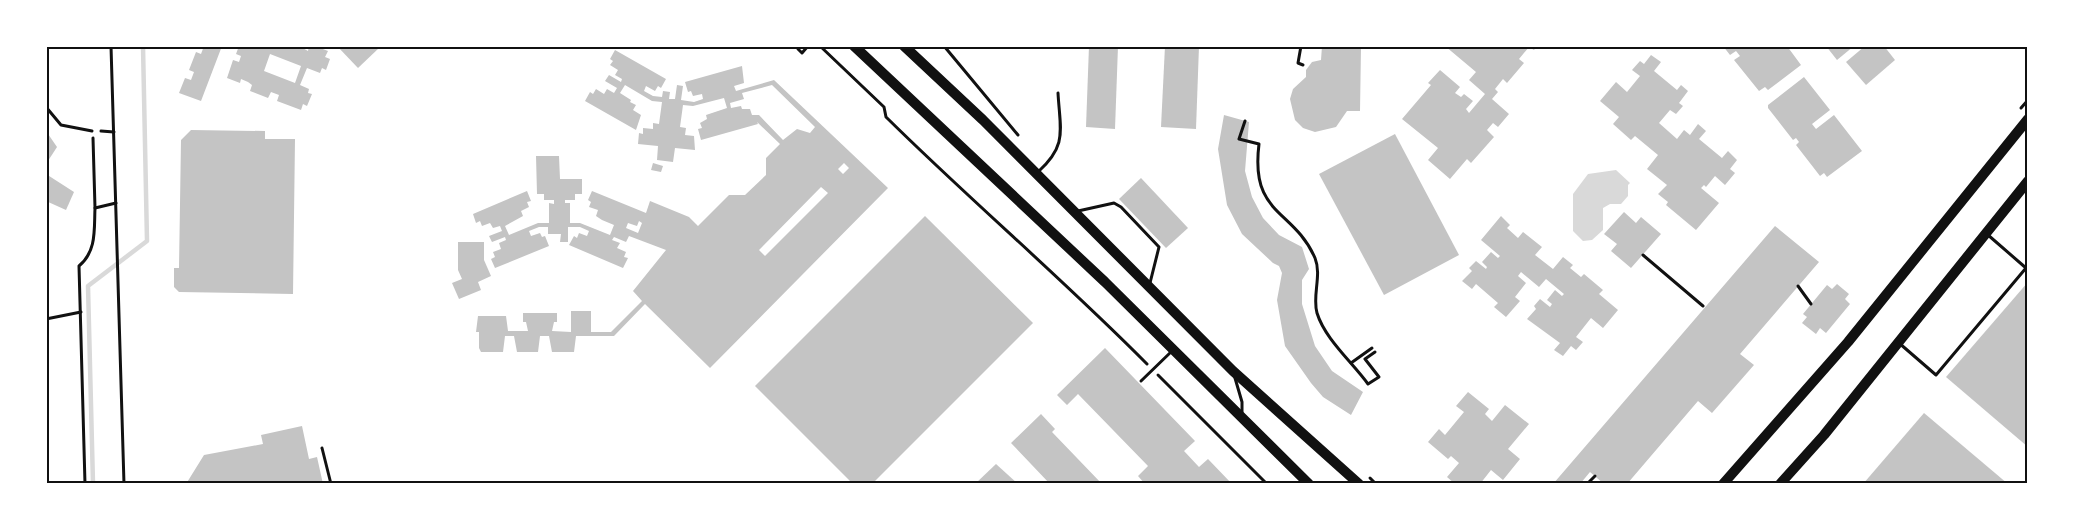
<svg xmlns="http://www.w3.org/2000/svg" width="2074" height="530" font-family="Quicksand,sans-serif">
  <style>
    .water { fill: #d9d9d9 }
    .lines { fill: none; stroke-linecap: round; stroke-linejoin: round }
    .stream { stroke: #d9d9d9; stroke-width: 4.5 }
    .building { fill: #c4c4c4; fill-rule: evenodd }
    .path { stroke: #111; stroke-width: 3 }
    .service { stroke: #111; stroke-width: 3 }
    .primary { stroke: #111; stroke-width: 10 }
    .neatline { fill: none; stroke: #111; stroke-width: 2 }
  </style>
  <rect width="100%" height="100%" fill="#fff"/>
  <polygon class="water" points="1616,170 1630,183 1628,185 1628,196 1621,204 1610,204 1603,208 1603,230 1592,240 1583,241 1573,231 1573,194 1588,174"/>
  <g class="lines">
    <polyline class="stream" points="93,484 88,286 147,241 143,46"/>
  </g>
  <g class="building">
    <polygon points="204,46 222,46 201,101 179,93 185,78 191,80 194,72 189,70 196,52 201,54"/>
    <path d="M239,46H299L308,51L309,46H315L328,51L325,57L330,59L326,70L322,68L320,73L307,68L300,85L309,89L308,93L312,94L307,106L303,104L301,110L277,101L279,95L271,92L268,98L250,91L252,85L248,82L241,79L240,83L227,78L233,60L239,62L241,56L236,54ZM270,54L301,66L295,83L264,71Z"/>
    <polygon points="337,46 378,46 379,48 358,68"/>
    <polygon points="1089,46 1118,46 1115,129 1086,127"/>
    <polygon points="1165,46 1199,46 1196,129 1161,127"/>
    <polygon points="1322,46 1361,46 1360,111 1347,111 1336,127 1315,132 1303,128 1295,120 1290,99 1293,89 1306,77 1306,70 1312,62 1321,60"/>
    <polygon points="1445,46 1537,46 1534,50 1529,47 1519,59 1524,63 1507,83 1503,79 1495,89 1498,92 1492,99 1509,114 1498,127 1493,123 1487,130 1494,137 1471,163 1467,159 1450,179 1428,160 1438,148 1402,119 1431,85 1428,83 1440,70 1460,87 1455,93 1461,97 1464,94 1473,101 1466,109 1469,113 1485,94 1469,80 1476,72"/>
    <polygon points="1723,46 1787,46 1801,65 1768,90 1765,87 1759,91 1734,60 1740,56 1736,51 1730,55"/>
    <polygon points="1826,46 1854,46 1837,60"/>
    <polygon points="1865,46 1884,46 1895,60 1866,85 1846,62"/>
    <path d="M615,50L666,79L661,88L658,86L655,91L646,86L644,91L653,96L662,97L663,91L670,92L669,99H675L677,85L683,86L681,100L694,102L703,99L702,94L693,96L691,91L688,92L685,82L742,66L744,83L734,86L736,91L774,80L888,188L710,368L645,304L614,336H576L574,352H552L549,336H540L538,352H517L514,336H505L503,352H481L479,348V332H476L478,316H506L508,331H528L526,322H523V313H557V322H554L552,331L571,332V311H591V332H611L642,301L633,291L666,250L629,236L626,242L614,237L612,240L620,243L617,248L626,252L624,257L628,258L623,268L569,245L574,236L577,238L579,233L587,236L589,231L580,227H568V242H560L561,234H548V227H539L529,231L531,236L540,233L542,237L545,236L549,246L495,268L491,259L495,257L493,252L501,249L499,243L506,240L505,237L492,242L489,236L502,231L500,226L493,228L490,223L482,226L480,221L476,223L473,214L527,191L531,201L527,202L529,207L521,211L523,216L505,226L509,235L538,223H549V203L554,204V200H544V194H537L536,156H559L560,179H582V194H575V200H565V203H570V223H580L610,235L614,225L602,220L596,216L598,210L589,207L591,202L588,200L592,191L646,213L650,201L689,217L698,226L729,195H745L766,175V158L780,144L757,122L758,124L701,140L698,129L702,128L700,123L707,119L706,115L727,108L724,98L693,106L683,105L680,127L686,128L685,135L694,136L695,150L675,148L673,162L657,160L658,146L638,144L639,133L643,134V128L653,129V123L659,124L662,102L652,101L625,85L620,93L631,100L630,102L636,105L633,110L641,115L636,130L585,101L590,92L593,94L596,89L604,94L607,89L614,93L617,88L605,81L609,75L621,82L622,79L615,75L618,70L610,65L613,61L610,59ZM772,85L815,127L810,133L797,129L783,140L759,115H752L750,109H742L741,106L731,108L730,103L744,99L742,93ZM844,163L849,168L843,174L838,169ZM821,187L828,193L765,256L759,250ZM639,221L642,223L638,233L626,228L628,223L637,226Z"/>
    <polygon points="1651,55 1661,62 1654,71 1677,90 1681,85 1688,91 1679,103 1683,106 1676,114 1670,110 1659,123 1677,139 1684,130 1690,135 1698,124 1706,131 1699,139 1722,158 1728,151 1737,160 1730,169 1735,173 1725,185 1715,176 1706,187 1704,185 1701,188 1719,203 1696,230 1666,205 1668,202 1658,194 1667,185 1647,169 1658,155 1635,136 1631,140 1613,124 1619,117 1600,101 1616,82 1627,92 1640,76 1632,70 1640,61 1644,64"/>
    <polygon points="1804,77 1830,110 1812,124 1816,129 1834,115 1862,151 1827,177 1824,173 1820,176 1796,145 1799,142 1796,138 1793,140 1768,108 1768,105"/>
    <polygon points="1224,115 1249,122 1245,171 1252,197 1263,218 1279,235 1302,247 1309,269 1302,280 1302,304 1315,346 1332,371 1363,392 1351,415 1323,397 1311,383 1285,346 1277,300 1282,273 1279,266 1273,263 1242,234 1227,205 1218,149"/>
    <polygon points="191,130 265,131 265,139 295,139 293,294 179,292 174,287 174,268 179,268 181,140"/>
    <polygon points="46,131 57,147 46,164"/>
    <polygon points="1395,134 1459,255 1384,295 1319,174"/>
    <polygon points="653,163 663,166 661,172 651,170"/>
    <polygon points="46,174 74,192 66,210 46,201"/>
    <polygon points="1141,178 1188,228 1166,248 1119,199"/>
    <polygon points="1624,212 1636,223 1641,217 1661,234 1631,268 1611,251 1617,244 1604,234"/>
    <polygon points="925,216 1033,323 872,484 853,484 755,386"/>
    <polygon points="1501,216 1510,225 1507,228 1518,238 1523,232 1542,247 1535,255 1553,269 1563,257 1573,265 1570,268 1581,277 1584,274 1603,290 1599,294 1618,310 1603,328 1591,318 1576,337 1583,342 1576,350 1571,346 1563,356 1554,350 1560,343 1527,319 1536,309 1534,306 1540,299 1550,307 1552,304 1547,300 1555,290 1562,296 1564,294 1546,279 1539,287 1521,272 1518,276 1526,283 1515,297 1520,301 1506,317 1494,307 1498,303 1476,284 1472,289 1462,281 1472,271 1469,268 1476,261 1486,269 1487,267 1482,262 1491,252 1498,258 1500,256 1481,240"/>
    <polygon points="1775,226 1819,262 1740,354 1754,365 1712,413 1698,401 1627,484 1604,484 1590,472 1580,484 1553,484"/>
    <polygon points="458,242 484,242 484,260 491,276 478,282 481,290 459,299 452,283 462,279 458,270"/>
    <polygon points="2028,282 2028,447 1946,377"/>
    <polygon points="1837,284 1849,294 1845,299 1850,304 1826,333 1820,328 1816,334 1802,323 1807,317 1803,314 1827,285 1832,289"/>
    <polygon points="1105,348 1195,441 1184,451 1199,467 1208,459 1232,484 1145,484 1138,476 1148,466 1078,394 1067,405 1057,395"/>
    <polygon points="1468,392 1489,409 1485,414 1492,421 1505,405 1529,424 1508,449 1520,459 1503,480 1491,470 1480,484 1455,484 1447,477 1459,463 1451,456 1448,459 1428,442 1439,429 1445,435 1464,412 1456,406"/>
    <polygon points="1924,413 2008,484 1863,484"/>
    <polygon points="1041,414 1055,429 1052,432 1102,484 1050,484 1011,443"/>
    <polygon points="302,426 309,459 317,457 323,484 186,484 204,455 263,444 261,435"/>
    <polygon points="996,464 1018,484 975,484"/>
  </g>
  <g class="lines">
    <g class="path">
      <polyline points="111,46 124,484"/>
      <polyline points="800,46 798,49 802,53 808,46"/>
      <path d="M820,46L884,107L886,117C971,201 1063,279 1147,364"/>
      <polyline points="944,46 1018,135"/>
      <polyline points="1301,46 1298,63 1303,65"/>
      <polyline points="2021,108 2028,100"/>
      <path d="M1245,121L1239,139L1259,144C1250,216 1293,208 1315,258C1322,275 1312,296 1317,313C1325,339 1352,362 1368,384L1379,377L1365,359L1375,352"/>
      <polyline points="101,131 114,132"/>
      <polyline points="93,138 95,208"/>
      <polyline points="1643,255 1703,306"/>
      <polyline points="1798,286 1811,304"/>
      <polyline points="46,319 81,312"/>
      <polyline points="1351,363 1372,348"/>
      <polyline points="1158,375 1267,484"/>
      <polyline points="1370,478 1376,484"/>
      <path d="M85,484L79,266C97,251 94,229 95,208L116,203"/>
      <polyline points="1587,484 1595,476"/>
    </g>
    <g class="service">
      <polyline points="46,107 61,125 92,131"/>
      <path d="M1038,172C1068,145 1060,130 1058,93"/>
      <polyline points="1078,211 1114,203 1121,207 1159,247 1150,283"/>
      <polyline points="1899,343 1936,375 2026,268 1988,235"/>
      <polyline points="1235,378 1242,402 1242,412"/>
      <polyline points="1141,381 1172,351"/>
      <polyline points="322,448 331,484"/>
    </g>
    <g class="primary">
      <polyline points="854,46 1105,282 1309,484"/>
      <polyline points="904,46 983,120 1233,371 1359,484"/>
      <polyline points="1723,484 1848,342 2028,119"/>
      <polyline points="1780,484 1824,435 2028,181"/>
    </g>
  </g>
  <rect width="2074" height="530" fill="none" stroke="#ffffff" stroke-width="96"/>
  <rect x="48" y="48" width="1978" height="434" class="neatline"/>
</svg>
